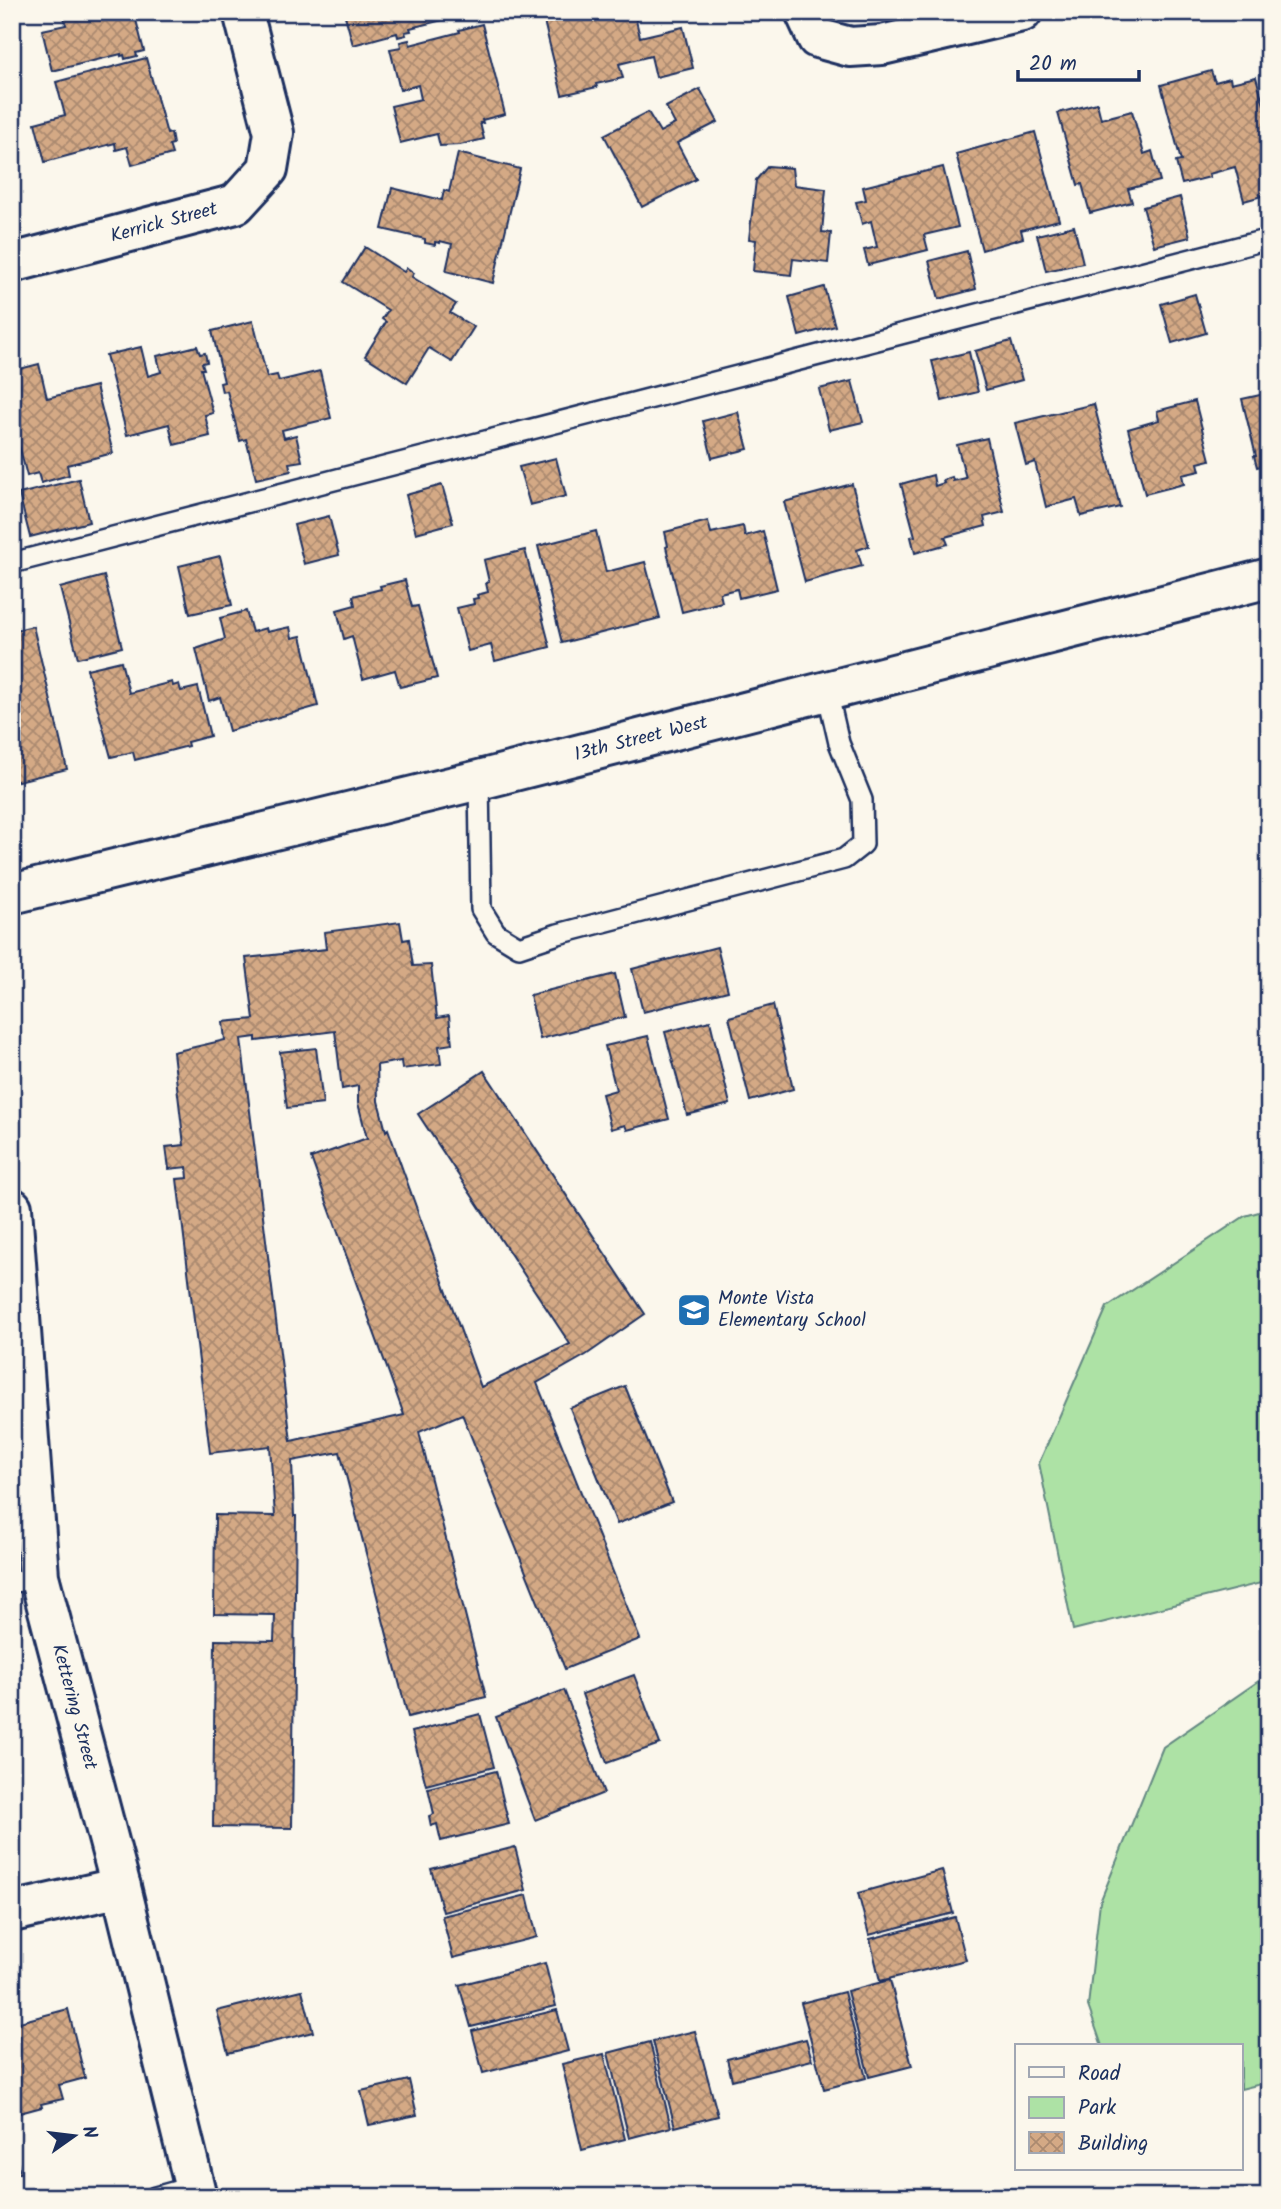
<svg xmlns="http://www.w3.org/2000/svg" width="1281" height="2209" font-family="Kalam,sans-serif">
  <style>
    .park { fill: #ade2a5; stroke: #648882; stroke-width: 2 }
    .building { fill: url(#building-cross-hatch); stroke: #1b2f5e; stroke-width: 2; fill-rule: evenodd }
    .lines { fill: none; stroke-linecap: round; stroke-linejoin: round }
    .lane-casing { stroke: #1b2f5e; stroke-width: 24 }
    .street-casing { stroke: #1b2f5e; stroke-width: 44 }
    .lane { stroke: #fbf7ec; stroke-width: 19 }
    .street { stroke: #fbf7ec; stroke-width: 38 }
    .labels { text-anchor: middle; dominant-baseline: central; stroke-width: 7; stroke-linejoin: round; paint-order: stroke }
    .street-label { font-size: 19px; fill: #1b2f5e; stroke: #fbf7ec }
    .poi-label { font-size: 19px; fill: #1b2f5e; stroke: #fbf7ec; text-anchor: start }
  </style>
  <defs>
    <pattern id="building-cross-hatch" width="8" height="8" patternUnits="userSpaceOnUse" patternTransform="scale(1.75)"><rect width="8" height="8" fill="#d4a985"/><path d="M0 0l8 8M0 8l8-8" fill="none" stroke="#ab8a70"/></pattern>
  </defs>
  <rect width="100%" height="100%" fill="#fbf7ec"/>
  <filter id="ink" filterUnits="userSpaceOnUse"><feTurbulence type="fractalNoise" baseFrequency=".0143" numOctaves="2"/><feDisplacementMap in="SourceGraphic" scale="14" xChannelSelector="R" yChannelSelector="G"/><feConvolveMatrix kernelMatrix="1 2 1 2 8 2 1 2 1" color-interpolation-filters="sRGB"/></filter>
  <g filter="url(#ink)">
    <g class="park">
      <polygon points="1269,1209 1269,1581 1073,1630 1039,1463 1107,1307 1245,1216"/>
      <polygon points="1269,1674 1269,2082 1241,2089 1241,2046 1102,2046 1088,2006 1100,1902 1163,1747"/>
    </g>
    <g class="building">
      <polygon points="63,12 134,12 144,51 136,53 137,56 125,59 124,55 121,56 121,54 52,71 42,30 66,25"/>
      <polygon points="344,12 454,12 455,17 410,28 411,31 405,32 406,35 398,37 397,33 353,45"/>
      <polygon points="547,12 634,12 640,37 683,27 693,68 656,77 651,56 619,64 623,78 596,84 597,87 562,95 542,13"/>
      <polygon points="482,24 505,114 482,120 483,123 480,123 484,139 460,145 440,146 437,134 400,143 391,106 421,99 418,85 400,90 390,49 401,47 400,42 409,40 410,45 460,32 459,30"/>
      <polygon points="146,58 167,134 171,133 173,144 169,145 172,154 132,165 127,147 116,150 115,143 45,162 35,123 65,115 56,82"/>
      <polygon points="1211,71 1215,82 1230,78 1231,83 1256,77 1269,123 1269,194 1244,201 1235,167 1209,174 1210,177 1182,184 1176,162 1181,161 1161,85"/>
      <polygon points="700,89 718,122 677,143 696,179 642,207 604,135 648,112 660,132 675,124 666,107"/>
      <polygon points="1097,103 1101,119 1132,111 1144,154 1152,151 1160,181 1128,189 1132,202 1090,213 1082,184 1078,185 1058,113"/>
      <polygon points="1035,132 1059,220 1021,230 1023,238 982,250 956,154"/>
      <polygon points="458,153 520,169 493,283 446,271 452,244 440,241 440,243 435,242 435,245 425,243 425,239 382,229 392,188 442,200 444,190 449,192"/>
      <polygon points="768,166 792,168 794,185 826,189 822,232 831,233 828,263 793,259 791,275 753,271 756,240 749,239 756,180"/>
      <polygon points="943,167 958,227 924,235 928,250 868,265 864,250 877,247 871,221 862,224 856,202 866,200 863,187"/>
      <polygon points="1180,197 1190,237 1154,246 1143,207"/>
      <polygon points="1074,226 1083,263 1046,271 1037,235"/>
      <polygon points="365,247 404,272 407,268 414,273 412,277 456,304 450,313 474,327 452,362 429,348 407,383 365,356 386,322 382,319 388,310 343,282"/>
      <polygon points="967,251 976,289 939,299 929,261"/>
      <polygon points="824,287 835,326 799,336 789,297"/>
      <polygon points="1269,289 1269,310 1264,290"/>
      <polygon points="1195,294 1206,333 1172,343 1161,304"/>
      <polygon points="253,321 267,377 277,375 279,381 320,371 331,418 282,430 284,438 296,435 302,461 289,463 291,471 256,479 246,439 240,441 227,391 222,392 220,383 224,382 212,331"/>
      <polygon points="1011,341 1022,380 986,390 975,351"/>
      <polygon points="197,346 200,354 205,353 207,362 202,363 204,369 201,369 213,413 205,415 210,436 174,445 169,424 127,435 106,355 141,347 148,376 161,372 157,356"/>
      <polygon points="969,352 978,392 942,401 932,361"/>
      <polygon points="39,364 47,398 96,386 113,453 67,465 69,475 41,483 38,473 27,476 15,430 12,431 12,371"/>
      <polygon points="852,381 863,422 829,430 819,389"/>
      <polygon points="1269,393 1269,464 1257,467 1254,456 1256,456 1242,399"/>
      <polygon points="1195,401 1210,460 1198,463 1200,471 1182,475 1184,484 1145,494 1128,429 1159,420 1157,411"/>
      <polygon points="1094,404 1120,507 1081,516 1076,499 1046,507 1035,462 1026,465 1015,423"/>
      <polygon points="738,412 748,449 712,458 703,421"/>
      <polygon points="987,438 1004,512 984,517 986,526 945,537 948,544 915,553 911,537 915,536 901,484 933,475 935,486 944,483 943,480 952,477 953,481 966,478 957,445"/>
      <polygon points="556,458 566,496 530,505 519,467"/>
      <polygon points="79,479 89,522 30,537 19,494"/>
      <polygon points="852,484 869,546 857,550 862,566 805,582 784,502"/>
      <polygon points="442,485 453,523 416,533 406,495"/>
      <polygon points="329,516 339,555 304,564 294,525"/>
      <polygon points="708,521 711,533 743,526 745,536 763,531 777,589 739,598 737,589 720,593 722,602 682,612 666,547 668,546 665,532"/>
      <polygon points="596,531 606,572 645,562 660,618 562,643 538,546"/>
      <polygon points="525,550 550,647 495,661 491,645 468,651 457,608 474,604 473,599 478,598 477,595 488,592 486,583 489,582 484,560"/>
      <polygon points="220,556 232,605 190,614 179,566"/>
      <polygon points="104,576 122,647 78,658 60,588"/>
      <polygon points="405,580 412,607 418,606 437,678 400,687 395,670 363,679 352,636 344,639 337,610 355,605 353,596 381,589 380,586"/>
      <polygon points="246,611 252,632 266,628 267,632 290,627 292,638 301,636 318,706 229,731 220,697 209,701 196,649 225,639 220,618"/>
      <polygon points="33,626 67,769 14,782 15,785 12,786 12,631"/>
      <polygon points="121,661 129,693 172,682 173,686 179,684 181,691 198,687 210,736 187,742 188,746 135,760 133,752 111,757 87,669"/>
      <path d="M400,922L403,940L409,939L413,966L431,965L437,1018L449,1016L452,1044L439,1046L441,1064L402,1069L401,1061L377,1065L378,1101L386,1131L388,1129L481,1387L570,1344L418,1114L484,1071L645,1314L586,1355L537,1383L640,1639L565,1669L462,1414L419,1432L486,1697L408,1717L340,1452L292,1461L294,1516H296L292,1828L213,1827L215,1640L274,1641L275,1615L214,1614L215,1515L275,1516L270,1446L210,1453L177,1179L188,1178L187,1167L169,1169L166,1147L184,1145L173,1052L225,1040L223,1022L254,1019L246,958L326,949L324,932ZM335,1031L342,1089L358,1086V1103L367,1138L311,1158L404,1415L291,1441L241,1039L256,1037V1041Z"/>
      <polygon points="717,947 728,991 643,1012 632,969"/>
      <polygon points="615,974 625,1017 540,1039 530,995"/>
      <polygon points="773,1005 793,1089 750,1101 729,1017"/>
      <polygon points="710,1021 730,1104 687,1115 665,1032"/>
      <polygon points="648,1036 669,1119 627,1130 625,1125 611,1129 602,1094 616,1090 605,1046"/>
      <polygon points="316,1048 323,1104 287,1108 280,1052"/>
      <polygon points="625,1386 672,1502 617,1524 570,1408"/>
      <polygon points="634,1675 660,1744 607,1763 582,1694"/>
      <polygon points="564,1690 604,1793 535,1820 496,1717"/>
      <polygon points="480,1714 494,1767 426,1785 412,1732"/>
      <polygon points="496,1771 509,1824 441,1841 437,1824 431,1826 429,1816 434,1814 428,1788"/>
      <polygon points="515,1847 526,1890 443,1912 431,1869"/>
      <polygon points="942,1870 953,1913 869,1935 858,1893"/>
      <polygon points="527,1895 537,1937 453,1958 442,1916"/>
      <polygon points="955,1917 966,1960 880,1981 870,1939"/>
      <polygon points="545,1963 556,2006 471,2027 459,1985"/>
      <polygon points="890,1980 912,2066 869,2077 847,1991"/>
      <polygon points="302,1990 313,2032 228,2053 217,2011"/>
      <polygon points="844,1992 866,2078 824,2089 801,2003"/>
      <polygon points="68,2009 85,2078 59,2085 63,2099 41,2104 42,2107 16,2114 12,2098 12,2024"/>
      <polygon points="557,2010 568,2051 483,2073 472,2031"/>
      <polygon points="695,2031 718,2116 675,2127 653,2041"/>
      <polygon points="806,2039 812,2060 732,2080 727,2059"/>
      <polygon points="650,2042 671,2127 629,2138 608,2053"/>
      <polygon points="604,2054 625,2139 582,2150 562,2064"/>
      <polygon points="409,2080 417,2115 369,2125 361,2091"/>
      <polygon points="12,2142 20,2173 12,2175"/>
    </g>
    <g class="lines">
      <g class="lane-casing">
        <g id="lane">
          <polyline points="12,563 1269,239"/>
          <polyline points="479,780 481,909 496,933 519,947 558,934 844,859 863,844 862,800 839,743 827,691"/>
          <polyline points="12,1583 39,1576"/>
          <polyline points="155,2197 195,2186"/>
        </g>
      </g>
      <g class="street-casing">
        <g id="street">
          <polyline points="805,12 817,38 850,47 882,45 1022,12"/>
          <polyline points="12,263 236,204 268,169 274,133 243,12"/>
          <polyline points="12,894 479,780 1269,578"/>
          <polyline points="12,1208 39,1576 121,1887 197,2197"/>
          <polyline points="12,1912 121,1887"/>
        </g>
      </g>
      <use href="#lane" class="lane"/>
      <use href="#street" class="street"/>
    </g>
  </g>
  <defs>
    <g id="school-square" transform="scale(1.75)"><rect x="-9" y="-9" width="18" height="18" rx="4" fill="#1f6fb2" stroke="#fbf7ec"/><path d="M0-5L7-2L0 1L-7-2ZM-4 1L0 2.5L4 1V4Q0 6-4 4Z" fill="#fff"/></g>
  </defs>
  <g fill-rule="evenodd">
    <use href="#school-square" x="694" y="1310"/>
  </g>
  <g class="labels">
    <g class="street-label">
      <text transform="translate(164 223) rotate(-15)">Kerrick Street</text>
      <text transform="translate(641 739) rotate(-14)">13th Street West</text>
      <text transform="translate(74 1707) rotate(75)">Kettering Street</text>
    </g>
    <g class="poi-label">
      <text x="718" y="1299">Monte Vista<tspan x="718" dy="22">Elementary School</tspan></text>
    </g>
  </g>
  <rect width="1281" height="2209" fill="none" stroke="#fbf7ec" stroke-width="42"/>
  <rect x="21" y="21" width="1239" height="2167" fill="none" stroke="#1b2f5e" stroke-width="2.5" filter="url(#ink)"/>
  <rect x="1015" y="2044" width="228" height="126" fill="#fbf7ec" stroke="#a1a7b3" stroke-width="2"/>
  <rect x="1029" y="2067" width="35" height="10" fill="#fbf7ec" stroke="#a1a7b3" stroke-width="2"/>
  <text x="1078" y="2080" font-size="21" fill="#1b2f5e">Road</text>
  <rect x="1029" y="2097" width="35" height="21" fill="#ade2a5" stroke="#a1a7b3" stroke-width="2"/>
  <text x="1078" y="2114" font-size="21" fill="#1b2f5e">Park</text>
  <rect x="1029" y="2132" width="35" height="21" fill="url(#building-cross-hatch)" stroke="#a1a7b3" stroke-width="2"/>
  <text x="1078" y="2150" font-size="21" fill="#1b2f5e">Building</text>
  <g transform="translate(74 2136) rotate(76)" stroke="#fbf7ec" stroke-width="5" paint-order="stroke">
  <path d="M0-5L12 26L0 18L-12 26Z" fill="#1b2f5e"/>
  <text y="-10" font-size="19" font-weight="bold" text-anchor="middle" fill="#1b2f5e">N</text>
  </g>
  <path d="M1018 70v10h121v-10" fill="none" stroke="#1b2f5e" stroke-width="3.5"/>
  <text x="1029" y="70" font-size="21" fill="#1b2f5e" stroke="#fbf7ec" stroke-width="5" paint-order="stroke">20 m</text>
</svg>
